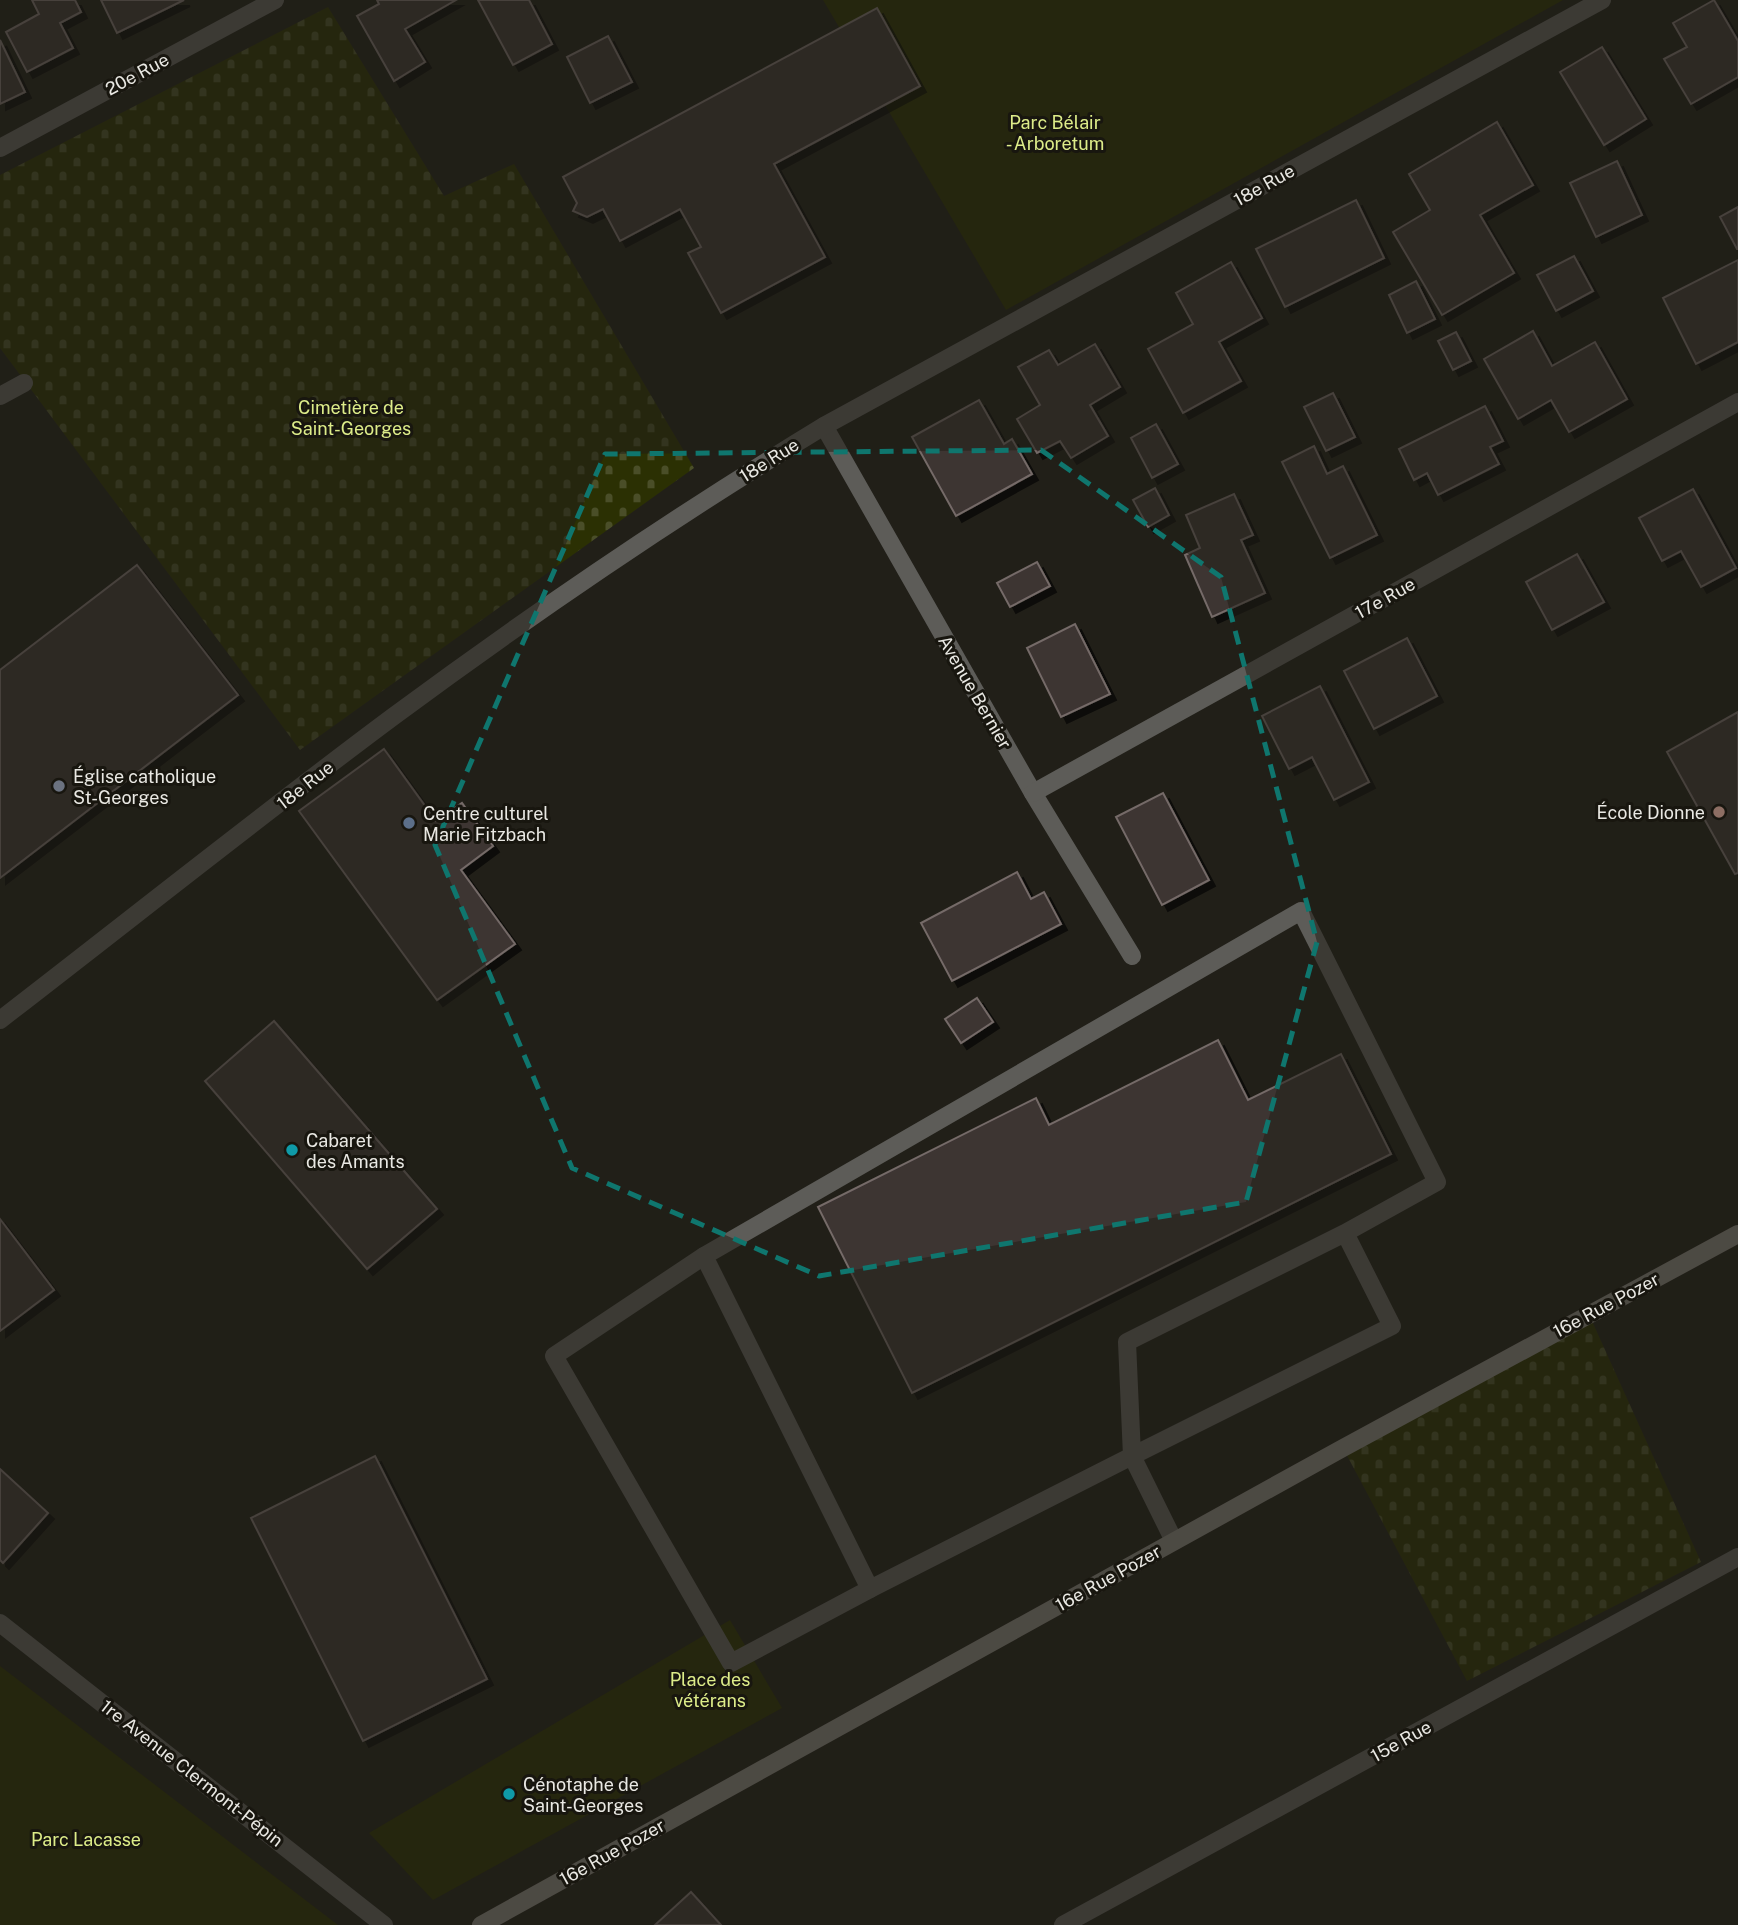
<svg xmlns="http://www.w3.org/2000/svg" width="1738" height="1925" font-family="'Public Sans',sans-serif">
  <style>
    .cemetery { fill: url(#cemetery-stones) }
    .park { fill: #2b3003 }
    .building { fill: #3d3433; stroke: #746a67; stroke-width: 2; filter: url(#shadow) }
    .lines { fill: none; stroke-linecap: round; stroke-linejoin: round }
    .service { stroke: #5d5c58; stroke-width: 18 }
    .minor { stroke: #5d5c58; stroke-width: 18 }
    .tertiary { stroke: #5d5c58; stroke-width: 18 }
    .secondary { stroke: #817e78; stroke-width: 18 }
    .marked { fill: none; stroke: #0f766e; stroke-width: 5; stroke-dasharray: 14 9; stroke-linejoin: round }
    .worship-dot { fill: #6b7280; stroke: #18160f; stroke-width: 2.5 }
    .education-dot { fill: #8d6e63; stroke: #18160f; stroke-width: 2.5 }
    .service-dot { fill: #5c6f8a; stroke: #18160f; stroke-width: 2.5 }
    .culture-dot { fill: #0f9aa8; stroke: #18160f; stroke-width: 2.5 }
    .labels { text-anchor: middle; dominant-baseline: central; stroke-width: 6; stroke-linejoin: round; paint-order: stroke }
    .street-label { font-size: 18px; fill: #e9e8e3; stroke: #18160f }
    .park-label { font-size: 18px; fill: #ddec89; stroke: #18160f }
    .poi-label { font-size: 18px; fill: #e9e8e3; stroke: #18160f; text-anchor: start }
  </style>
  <defs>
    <pattern id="cemetery-stones" width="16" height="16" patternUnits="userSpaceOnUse" patternTransform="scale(1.75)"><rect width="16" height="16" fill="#2b3003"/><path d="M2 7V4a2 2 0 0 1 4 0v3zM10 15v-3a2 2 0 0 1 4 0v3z" fill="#4a4e28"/></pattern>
    <filter id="shadow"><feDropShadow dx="6" dy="6" stdDeviation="0" flood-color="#0009"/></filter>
  </defs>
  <rect width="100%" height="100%" fill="#211f18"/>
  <g class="cemetery">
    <polygon points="328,7 444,196 514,164 694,468 300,750 0,348 0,175"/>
    <polygon points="1587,1310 1701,1562 1467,1681 1343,1448"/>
  </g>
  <g class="park">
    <polygon points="823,0 1563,0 1006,310"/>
    <polygon points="730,1620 782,1708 433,1900 369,1833"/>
    <polygon points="0,1666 338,1925 0,1925"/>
  </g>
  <g class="building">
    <polygon points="32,0 75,0 81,12 60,23 73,48 27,72 6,32 39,14"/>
    <polygon points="101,0 184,0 117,33"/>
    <polygon points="377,0 456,0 405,29 425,62 394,81 357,16 379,4"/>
    <polygon points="478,0 529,0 552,44 513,65"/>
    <polygon points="1714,0 1738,41 1738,77 1691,104 1664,59 1687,47 1673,23"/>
    <polygon points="877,8 920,86 774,164 825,257 721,313 688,253 701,247 680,209 620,241 603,209 587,217 573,211 577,203 563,177"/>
    <polygon points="608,36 632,82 590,103 567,57"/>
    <polygon points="0,40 25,92 0,104"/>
    <polygon points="1602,47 1646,119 1604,145 1560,72"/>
    <polygon points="1497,122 1533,185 1480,215 1514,273 1442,315 1393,232 1430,210 1409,174"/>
    <polygon points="1617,161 1642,215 1596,237 1570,183"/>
    <polygon points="1356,200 1384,258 1285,307 1256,249"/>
    <polygon points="1738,207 1738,249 1737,249 1720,217"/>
    <polygon points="1574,256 1593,291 1556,311 1537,275"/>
    <polygon points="1738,260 1738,342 1696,364 1663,298"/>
    <polygon points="1231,262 1262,318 1219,342 1241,381 1183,413 1148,349 1193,324 1176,293"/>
    <polygon points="1416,281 1435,319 1407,333 1389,295"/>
    <polygon points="1533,331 1552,366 1595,342 1627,399 1569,432 1551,400 1518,419 1484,359"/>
    <polygon points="1456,332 1471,361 1453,370 1438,341"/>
    <polygon points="1095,344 1120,387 1090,405 1108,436 1071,458 1060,441 1037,453 1017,419 1040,405 1018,367 1049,350 1058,365"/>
    <polygon points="1333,393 1355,437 1326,451 1304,407"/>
    <polygon points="979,400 1004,444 1012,439 1032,474 956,516 912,437"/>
    <polygon points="1485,406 1503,441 1490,447 1499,464 1438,495 1427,473 1414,480 1399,449"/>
    <polygon points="1156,424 1178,464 1152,478 1131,438"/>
    <polygon points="1314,446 1327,474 1343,466 1377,535 1330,558 1282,462"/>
    <polygon points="1155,488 1169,515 1148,527 1133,500"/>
    <polygon points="1693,489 1736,568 1701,587 1681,551 1662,561 1639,518"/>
    <polygon points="1234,494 1253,535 1241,540 1265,593 1212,617 1185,555 1200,548 1186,515"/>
    <polygon points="1577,554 1604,602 1552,630 1526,582"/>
    <polygon points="1037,562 1050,586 1010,607 997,583"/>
    <polygon points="137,565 238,695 0,878 0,670"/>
    <polygon points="1075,624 1110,694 1061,717 1027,648"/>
    <polygon points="1407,638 1437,696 1374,729 1344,671"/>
    <polygon points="1320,686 1369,782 1334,800 1312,757 1289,769 1262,716"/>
    <polygon points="1738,712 1738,873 1735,874 1667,752"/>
    <polygon points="384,749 436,821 462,803 493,846 461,870 515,944 437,1000 299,811"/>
    <polygon points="1163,793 1209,880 1162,905 1116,817"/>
    <polygon points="1017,872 1031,899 1044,892 1061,924 952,981 921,923"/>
    <polygon points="977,998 993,1022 961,1043 945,1019"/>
    <polygon points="274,1021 437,1209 367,1269 205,1081"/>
    <polygon points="1218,1040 1248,1100 1341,1054 1391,1154 912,1393 818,1207 1036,1098 1049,1125"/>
    <polygon points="0,1219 54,1290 0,1331"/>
    <polygon points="375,1456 487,1679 363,1741 251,1518"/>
    <polygon points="0,1469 48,1513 3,1563 0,1560"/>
    <polygon points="691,1892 721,1925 655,1925"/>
  </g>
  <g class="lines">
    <g class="service">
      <polyline points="704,1256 554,1356 731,1663 870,1589"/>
      <polyline points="1174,1541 1132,1456 870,1589 704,1256 1301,911 1437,1182 1345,1233 1392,1326 1132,1456 1127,1342 1345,1233"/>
    </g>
    <g class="minor">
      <polyline points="0,148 275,0"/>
      <polyline points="0,396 24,383"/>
      <polyline points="824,426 1033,793 1132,956"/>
      <polyline points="1033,793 1738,402"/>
      <polyline points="1063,1925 1738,1557"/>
    </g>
    <g class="tertiary">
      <path d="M0,1020C131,919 261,815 394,716C533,613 676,516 824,426L1602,0"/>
      <polyline points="0,1623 384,1925"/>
    </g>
    <polyline class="secondary" points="481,1925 1343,1448 1738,1234"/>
  </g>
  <path d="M0 0H1738V1925H0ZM1041,450L1221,577L1317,942L1246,1202L819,1276L572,1168L435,845L605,454Z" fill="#211f18" fill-opacity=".55" fill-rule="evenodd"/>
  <path class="marked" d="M1041,450L1221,577L1317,942L1246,1202L819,1276L572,1168L435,845L605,454Z"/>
  <circle class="worship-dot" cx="59" cy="786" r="7"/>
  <circle class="education-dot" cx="1719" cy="812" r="7"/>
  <circle class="service-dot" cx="409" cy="823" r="7"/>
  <g class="culture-dot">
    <circle cx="292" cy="1150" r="7"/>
    <circle cx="509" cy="1794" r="7"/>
  </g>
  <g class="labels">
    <g class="street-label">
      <text transform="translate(137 74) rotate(-28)">20e Rue</text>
      <text transform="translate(1264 185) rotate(-29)">18e Rue</text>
      <text transform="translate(769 460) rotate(-32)">18e Rue</text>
      <text transform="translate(1385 598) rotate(-29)">17e Rue</text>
      <text transform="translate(975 692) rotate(60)">Avenue Bernier</text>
      <text transform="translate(305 785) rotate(-38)">18e Rue</text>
      <text transform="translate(1606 1305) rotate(-28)">16e Rue Pozer</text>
      <text transform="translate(1108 1578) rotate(-29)">16e Rue Pozer</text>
      <text transform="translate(1401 1741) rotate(-29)">15e Rue</text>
      <text transform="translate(192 1773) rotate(38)">1re Avenue Clermont-Pépin</text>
      <text transform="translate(612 1852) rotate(-29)">16e Rue Pozer</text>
    </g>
    <g class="park-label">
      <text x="1055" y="122">Parc Bélair<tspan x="1055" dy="21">- Arboretum</tspan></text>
      <text x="351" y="407">Cimetière de<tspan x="351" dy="21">Saint-Georges</tspan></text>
      <text x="710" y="1679">Place des<tspan x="710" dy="21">vétérans</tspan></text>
      <text x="86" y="1839">Parc Lacasse</text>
    </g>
    <g class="poi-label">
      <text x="73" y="776">Église catholique<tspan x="73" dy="21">St-Georges</tspan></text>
      <text x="1705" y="812" text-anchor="end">École Dionne</text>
      <text x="423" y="813">Centre culturel<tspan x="423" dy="21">Marie Fitzbach</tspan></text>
      <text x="306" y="1140">Cabaret<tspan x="306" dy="21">des Amants</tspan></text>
      <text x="523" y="1784">Cénotaphe de<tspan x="523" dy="21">Saint-Georges</tspan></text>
    </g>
  </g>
</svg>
